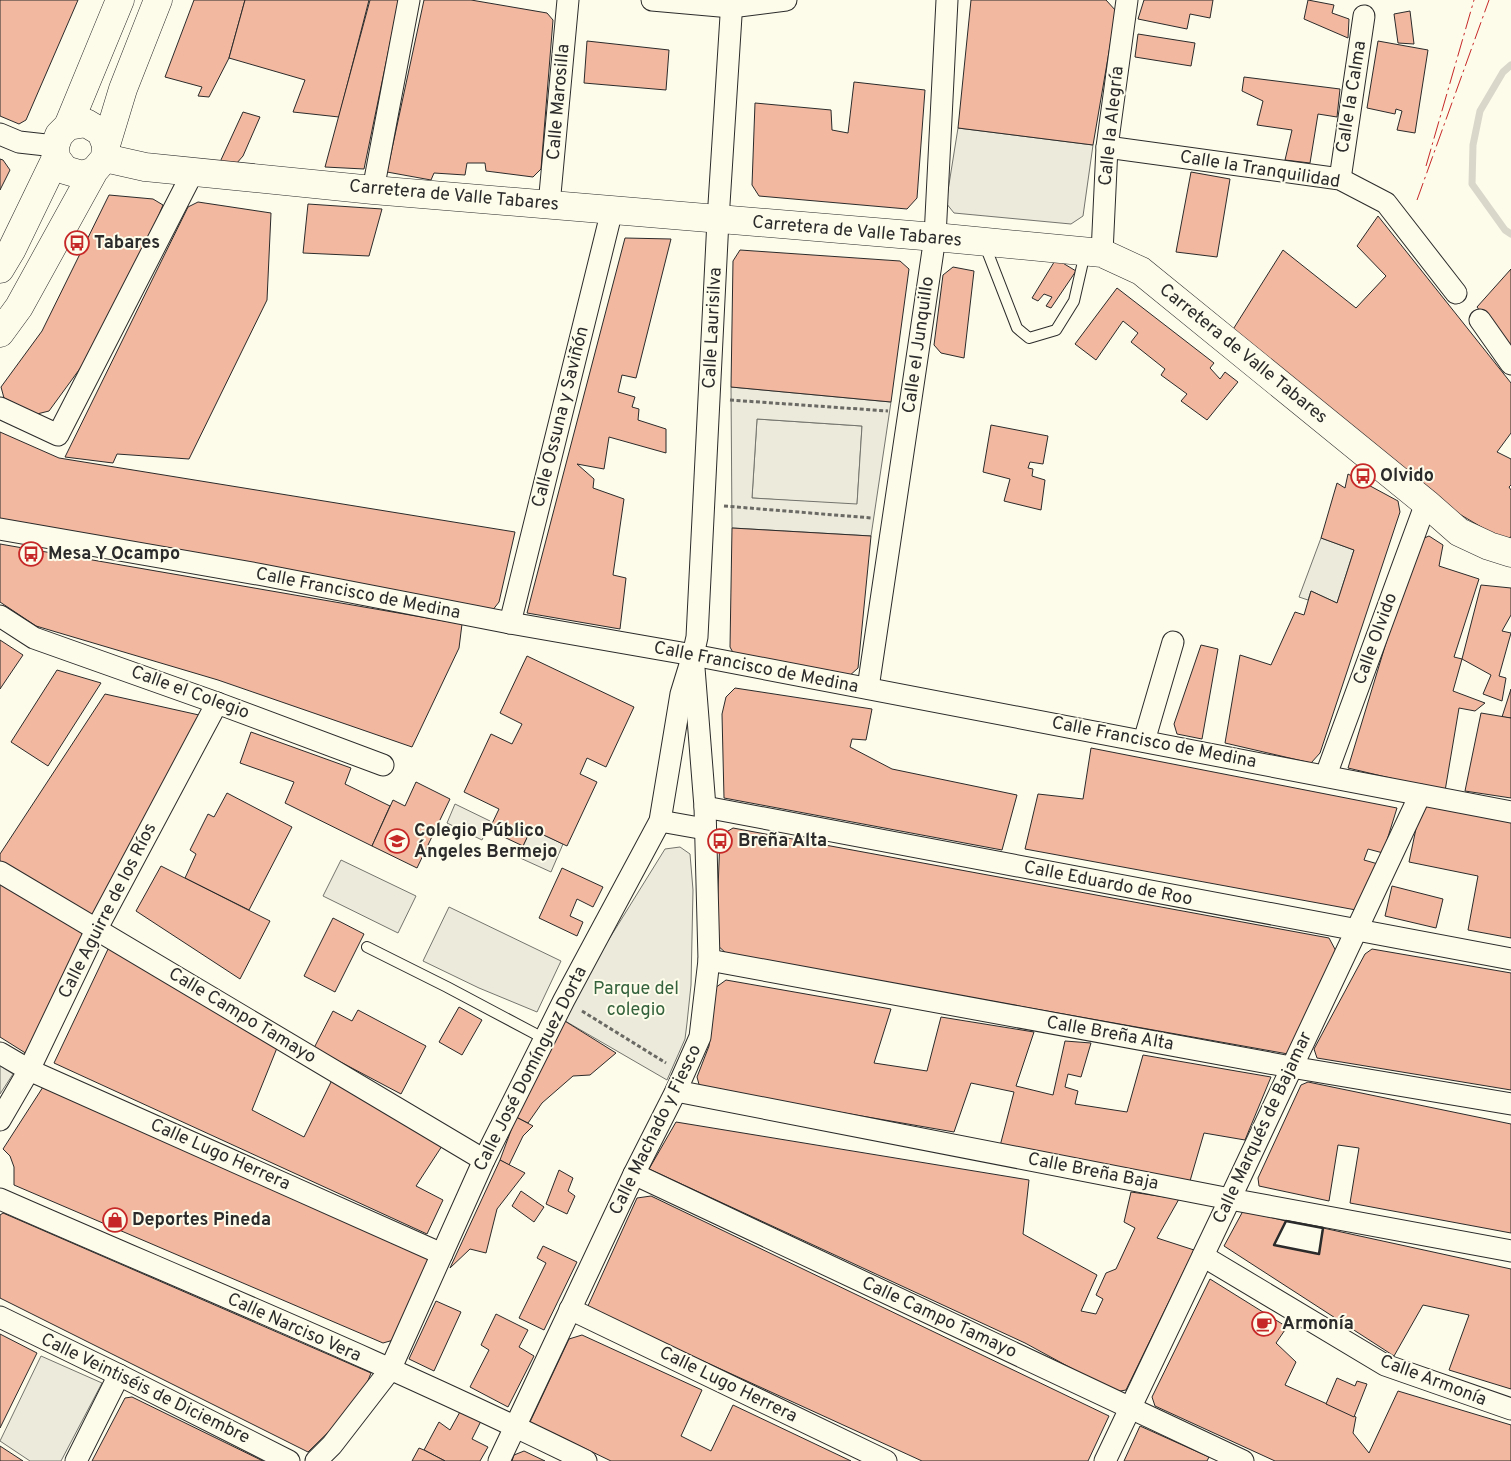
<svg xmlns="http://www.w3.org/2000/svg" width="1511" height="1461" font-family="Overpass,sans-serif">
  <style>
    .green { fill: #ecebdb; stroke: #74746e }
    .parking { fill: #eceadb; stroke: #74746e; fill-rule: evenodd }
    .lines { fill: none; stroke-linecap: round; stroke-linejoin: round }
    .stream { stroke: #d8d7c9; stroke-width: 7 }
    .building { fill: #f2b8a0; stroke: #2b2b2b }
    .lane-casing { stroke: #2b2b2b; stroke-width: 12 }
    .street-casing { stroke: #2b2b2b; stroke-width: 23 }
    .secondary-casing { stroke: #2b2b2b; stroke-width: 29 }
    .path { stroke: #6a6964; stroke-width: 3; stroke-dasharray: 4 2.5; stroke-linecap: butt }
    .lane { stroke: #fdfbea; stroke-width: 10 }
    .street { stroke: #fdfbea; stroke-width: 21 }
    .secondary { stroke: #fdfbea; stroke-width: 28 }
    .wall { stroke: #2b2b2b; stroke-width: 2.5 }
    .power { stroke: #c62828; stroke-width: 1; stroke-dasharray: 18 4 2.5 4; stroke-linecap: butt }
    .labels { text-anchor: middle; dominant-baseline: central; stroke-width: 4; stroke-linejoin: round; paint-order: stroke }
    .street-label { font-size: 18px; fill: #2b2b2b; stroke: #fdfbea }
    .poi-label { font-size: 18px; font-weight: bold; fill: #2b2b2b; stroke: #fdfbea; text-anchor: start }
    .park-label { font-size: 18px; fill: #34623c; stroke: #fdfbea }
  </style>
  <rect width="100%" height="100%" fill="#fdfbea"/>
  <g class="green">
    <polygon points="757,419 862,426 857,505 752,498"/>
    <polygon points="1321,538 1354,550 1337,603 1311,591 1308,600 1299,597"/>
    <polygon points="455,804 490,821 482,840 447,823"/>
    <polygon points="531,829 563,844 551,872 518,857"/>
    <polygon points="680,847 690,854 693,890 691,985 687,1023 685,1039 667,1080 560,1018 665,849"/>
    <polygon points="341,860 416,896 398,933 323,896"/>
    <polygon points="449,907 561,961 537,1012 479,988 423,961"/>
    <polygon points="0,1066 13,1074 0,1094"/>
    <polygon points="41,1356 102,1383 61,1461 30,1461 0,1441"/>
  </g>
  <g class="parking">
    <polygon points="958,128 1093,145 1083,216 1071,224 954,213 946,203"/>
    <path d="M731,387L891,402L871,536L732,528ZM757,419L862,426L857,504L752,498Z"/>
  </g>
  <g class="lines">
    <polyline class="stream" points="1511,65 1503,72 1480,111 1473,145 1472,184 1505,230 1511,234"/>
  </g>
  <g class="building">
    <polygon points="0,0 78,0 26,120 19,124 0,116"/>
    <polygon points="194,0 245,0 229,58 209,97 198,96 202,87 165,77"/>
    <polygon points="245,0 369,0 339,117 293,112 305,80 229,58"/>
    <polygon points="370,0 399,0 364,169 325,167"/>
    <polygon points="424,0 471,0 547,13 553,20 541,169 533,177 486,171 485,163 467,163 465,175 434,173 431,180 387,172"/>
    <polygon points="971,0 1106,0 1116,11 1093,145 958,128"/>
    <polygon points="1144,0 1213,0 1210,18 1190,14 1187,29 1138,19"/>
    <polygon points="1308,0 1334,5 1332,13 1349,19 1348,38 1304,19"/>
    <polygon points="1410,11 1414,44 1398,43 1394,14"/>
    <polygon points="1138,34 1195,43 1191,66 1135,57"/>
    <polygon points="587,41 669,50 666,90 584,83"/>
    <polygon points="1378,41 1428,50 1415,133 1397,130 1402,111 1396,109 1395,114 1367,108"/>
    <polygon points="1244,77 1340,89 1337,117 1318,114 1310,163 1285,160 1292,130 1257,125 1263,101 1242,91"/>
    <polygon points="854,82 925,90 917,198 907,209 759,196 752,185 755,103 831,110 832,130 848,133"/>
    <polygon points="243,112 260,117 243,156 236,164 220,162"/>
    <polygon points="0,159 3,160 10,170 0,190"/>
    <polygon points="1191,172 1230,179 1217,257 1176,252"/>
    <polygon points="109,195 153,199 163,205 148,241 95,348 49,411 37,414 4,398 1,387 42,331"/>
    <polygon points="198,202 271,213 267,300 189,459 117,454 113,463 65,457 188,207"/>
    <polygon points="308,204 382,209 369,256 303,253"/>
    <polygon points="1378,216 1511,383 1511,433 1497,452 1511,459 1511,485 1509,487 1511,490 1511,537 1503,540 1456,512 1232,331 1283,250 1356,308 1386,276 1357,246"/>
    <polygon points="625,238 671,239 636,378 622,375 618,392 635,397 632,407 639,409 638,420 666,429 666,453 609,437 604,469 577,464 594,479 593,488 624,499 613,575 626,578 620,629 527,613"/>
    <polygon points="740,250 900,261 909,269 891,402 731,387 733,261"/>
    <polygon points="1056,259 1076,271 1051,308 1046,306 1052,297 1044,294 1038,301 1032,298"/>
    <polygon points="953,267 974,271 964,358 941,353 934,345 943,275"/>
    <polygon points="1511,269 1511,353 1477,307"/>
    <polygon points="1117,288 1214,363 1210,368 1220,379 1225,372 1238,382 1207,420 1181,401 1187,394 1161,375 1165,369 1131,342 1138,333 1123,321 1096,360 1075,344"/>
    <polygon points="991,425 1048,436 1043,464 1030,462 1028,468 1033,469 1032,476 1045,480 1041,510 1004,501 1010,479 983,472"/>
    <polygon points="0,432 59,458 515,532 499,602 492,611 0,520"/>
    <polygon points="1348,474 1398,501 1400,512 1320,753 1311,763 1225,743 1240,655 1271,665 1295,612 1304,615 1311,591 1337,603 1354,550 1321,538 1337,483 1345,488"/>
    <polygon points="732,528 871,536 858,668 847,678 737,660 730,647"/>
    <polygon points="1429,536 1443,545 1439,566 1479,579 1454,657 1462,659 1453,691 1485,703 1475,711 1459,708 1445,791 1348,768 1417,541"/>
    <polygon points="0,544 462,624 459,648 412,747 218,680 36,626 0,602"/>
    <polygon points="1481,585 1511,588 1511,615 1502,631 1511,633 1499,676 1506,678 1502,701 1483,694 1491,675 1462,659"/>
    <polygon points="0,640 23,655 0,689"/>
    <polygon points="1201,645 1218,649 1202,739 1177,734 1174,724"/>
    <polygon points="527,656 634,707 606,767 587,758 580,774 597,782 567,846 531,829 523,846 489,830 499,809 464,792 491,734 512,744 522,724 500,713"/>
    <polygon points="57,670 101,683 48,766 11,742"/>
    <polygon points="735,688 872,709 866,740 852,739 850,747 892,769 1017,795 1002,850 724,798 722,714 726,697"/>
    <polygon points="1511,689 1511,718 1502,717"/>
    <polygon points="105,694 199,715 91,919 0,863 0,854"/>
    <polygon points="1481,713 1511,718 1511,798 1465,791"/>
    <polygon points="251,732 351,768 345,784 390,806 372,846 285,803 294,782 240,763"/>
    <polygon points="1091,748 1397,808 1383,853 1368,849 1364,860 1378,864 1356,910 1025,849 1038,794 1083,799"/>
    <polygon points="416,782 450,799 417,868 372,846 393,800 405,806"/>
    <polygon points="227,793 292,827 249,910 185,878 196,854 190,850 208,814 214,817"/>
    <polygon points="1422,800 1511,817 1511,938 1468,930 1478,876 1409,862"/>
    <polygon points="733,828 1329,938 1337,953 1288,1054 727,954 716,944 720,836"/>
    <polygon points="161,866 270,921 240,979 136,911"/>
    <polygon points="562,868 603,887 593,907 577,899 570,916 583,922 577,936 539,918"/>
    <polygon points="0,880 86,930 27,1054 0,1037"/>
    <polygon points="1392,886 1443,899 1436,928 1385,916"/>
    <polygon points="333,918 364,934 335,992 304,976"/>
    <polygon points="109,947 279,1043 252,1110 304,1137 332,1080 442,1146 416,1186 443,1200 427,1234 54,1063"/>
    <polygon points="1372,949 1511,973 1511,1090 1317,1058 1314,1049 1365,954"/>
    <polygon points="726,980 891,1009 874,1063 927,1071 941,1017 1034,1032 1016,1086 1053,1095 1065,1041 1091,1043 1081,1077 1068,1074 1065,1087 1078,1091 1075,1104 1127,1112 1143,1055 1271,1077 1245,1140 1204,1133 1190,1181 1000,1146 1014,1092 971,1083 954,1132 700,1088 697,1077 709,1046 715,988"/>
    <polygon points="459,1007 482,1020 462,1055 439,1042"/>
    <polygon points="358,1010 426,1046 401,1094 314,1048 333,1011 352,1021"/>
    <polygon points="560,1018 616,1053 590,1075 573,1076 542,1103 528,1123 516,1117"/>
    <polygon points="1308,1082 1511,1124 1511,1233 1350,1203 1359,1148 1338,1145 1329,1201 1259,1186 1258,1178 1301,1085"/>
    <polygon points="43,1087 428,1255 428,1270 397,1339 383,1343 14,1185 14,1167 10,1156 3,1149"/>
    <polygon points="516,1117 533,1126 523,1136 509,1165 500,1160"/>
    <polygon points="676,1122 1029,1180 1023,1234 1097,1275 1081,1311 1096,1314 1103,1299 1096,1295 1106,1273 1116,1269 1135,1228 1124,1222 1131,1192 1179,1199 1157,1238 1194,1250 1126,1390 1115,1392 1025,1343 649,1169"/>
    <polygon points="500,1160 525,1173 497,1209 486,1253 470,1249 450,1268"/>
    <polygon points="559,1170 573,1178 568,1191 575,1196 567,1214 546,1204"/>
    <polygon points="521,1191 544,1207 534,1222 512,1206"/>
    <polygon points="651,1196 1109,1416 1088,1461 922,1461 587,1308 637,1198"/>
    <polygon points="1243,1211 1286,1221 1274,1245 1319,1254 1323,1228 1511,1269 1511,1389 1449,1370 1469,1315 1423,1305 1394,1356 1224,1246"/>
    <polygon points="3,1213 371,1373 360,1401 308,1452 0,1298 0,1215"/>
    <polygon points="543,1246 577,1262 544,1330 519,1318 546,1263 537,1258"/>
    <polygon points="1210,1279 1287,1327 1276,1343 1296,1362 1285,1385 1356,1417 1353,1433 1369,1453 1398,1391 1511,1425 1511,1461 1275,1461 1155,1406 1152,1397"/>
    <polygon points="436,1301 461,1312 434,1371 409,1359"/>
    <polygon points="496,1314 528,1330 519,1347 534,1356 508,1407 470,1387 489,1350 481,1345"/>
    <polygon points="0,1334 37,1353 0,1428"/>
    <polygon points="582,1335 702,1390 681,1436 711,1451 733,1405 851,1461 611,1461 530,1422 569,1339"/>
    <polygon points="1337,1378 1355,1386 1357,1381 1367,1384 1354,1417 1326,1404"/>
    <polygon points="132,1397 263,1461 92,1461 125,1398"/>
    <polygon points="461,1410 482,1419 472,1439 488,1447 480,1461 445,1461 424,1450 439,1422 450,1430"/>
    <polygon points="1140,1426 1209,1457 1207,1461 1124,1461"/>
    <polygon points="0,1446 23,1461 0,1461"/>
    <polygon points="419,1448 424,1450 445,1461 412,1461"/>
    <polygon points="524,1451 545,1461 512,1461 514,1455"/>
  </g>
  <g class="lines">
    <g class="lane-casing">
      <g id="lane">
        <polyline points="984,243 1017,328 1029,338 1056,330 1074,301 1085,253"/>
        <polyline points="367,947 447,987 545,1039"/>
      </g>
    </g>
    <g class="street-casing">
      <g id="street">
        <polyline points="652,0 731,7 786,0"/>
        <polyline points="0,134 19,142 55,146"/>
        <polyline points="1107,147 1340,179 1386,203 1456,293"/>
        <polyline points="1340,179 1364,16"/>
        <polyline points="373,190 409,0"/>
        <polyline points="549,205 568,0"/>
        <polyline points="1102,253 1107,147 1127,0"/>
        <polyline points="1480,320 1511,364"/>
        <polyline points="0,408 58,435 193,172"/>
        <polyline points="0,529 263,575 510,623 693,655 1511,812"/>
        <polyline points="0,616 34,638 217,703 383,765"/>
        <polyline points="510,623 612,210"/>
        <polyline points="868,688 935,237 947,0"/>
        <polyline points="1144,741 1173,642"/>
        <polyline points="1326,775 1426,503"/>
        <polyline points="705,807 1511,959"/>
        <polyline points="660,821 705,829"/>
        <polyline points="0,872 484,1160"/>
        <polyline points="709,960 1291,1067 1511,1104"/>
        <polyline points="0,1053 29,1070 442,1254"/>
        <polyline points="676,1091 1230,1199 1511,1251"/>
        <polyline points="0,1120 29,1070 96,930 217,703"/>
        <polyline points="634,1174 1243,1461"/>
        <path d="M0,1199C196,1285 394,1366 586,1461"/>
        <polyline points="1203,1256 1385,1365 1511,1409"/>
        <polyline points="570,1309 886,1461"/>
        <polyline points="0,1317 119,1375 289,1461"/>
        <polyline points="76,1461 119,1375"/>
        <polyline points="316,1461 332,1445 390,1370 484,1160 564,1000 660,821 681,694 693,655 697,637 718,220 732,0"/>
        <polyline points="499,1461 634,1174 676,1091 700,1037 709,960 705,807 694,668"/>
        <polyline points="1105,1461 1230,1199 1420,795"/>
      </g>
    </g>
    <g class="secondary-casing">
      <g id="secondary">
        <polyline points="68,126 120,0"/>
        <polyline points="106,145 123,89 158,0"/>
        <polyline points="105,158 145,167 373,190 935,237 1102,253 1141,271 1426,503 1459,532 1489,546 1511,553"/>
        <polyline points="0,269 12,249 56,158"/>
        <polyline points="0,333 19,307 94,171 105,158 106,145 101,132 86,123 68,126 59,135 55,146 56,158 65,170 82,175 94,171"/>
      </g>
    </g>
    <g class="path">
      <polyline points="730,400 888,411"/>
      <polyline points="724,506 872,518"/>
      <polyline points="582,1011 666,1063"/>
    </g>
    <use href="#lane" class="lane"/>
    <use href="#street" class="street"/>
    <use href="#secondary" class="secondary"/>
    <polygon class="wall" points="1286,1221 1323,1228 1319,1254 1274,1245"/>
    <g class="power">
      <polyline points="1426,166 1474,0"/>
      <polyline points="1417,200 1489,0"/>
    </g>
  </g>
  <defs>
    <g id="bus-ring" transform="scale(1.25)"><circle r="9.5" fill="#fdfbea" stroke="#c62828" stroke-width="1.5"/><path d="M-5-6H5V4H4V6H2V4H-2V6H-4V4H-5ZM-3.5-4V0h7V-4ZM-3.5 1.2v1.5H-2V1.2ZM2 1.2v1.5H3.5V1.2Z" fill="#c62828"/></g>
    <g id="school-ring" transform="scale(1.25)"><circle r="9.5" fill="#fdfbea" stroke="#c62828" stroke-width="1.5"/><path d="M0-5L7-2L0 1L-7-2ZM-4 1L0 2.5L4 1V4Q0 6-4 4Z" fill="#c62828"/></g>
    <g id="shop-ring" transform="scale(1.25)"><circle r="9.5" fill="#fdfbea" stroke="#c62828" stroke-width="1.5"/><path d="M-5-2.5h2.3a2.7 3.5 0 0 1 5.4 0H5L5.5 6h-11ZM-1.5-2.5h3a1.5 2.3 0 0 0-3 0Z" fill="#c62828"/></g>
    <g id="cafe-ring" transform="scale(1.25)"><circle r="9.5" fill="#fdfbea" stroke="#c62828" stroke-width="1.5"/><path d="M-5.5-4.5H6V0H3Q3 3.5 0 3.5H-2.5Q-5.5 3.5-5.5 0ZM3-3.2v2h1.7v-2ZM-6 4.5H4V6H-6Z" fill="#c62828"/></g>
  </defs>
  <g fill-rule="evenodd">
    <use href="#bus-ring" x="77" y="243"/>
    <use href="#bus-ring" x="1363" y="476"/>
    <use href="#bus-ring" x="31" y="554"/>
    <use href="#school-ring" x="397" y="841"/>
    <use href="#bus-ring" x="720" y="841"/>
    <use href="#shop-ring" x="115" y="1220"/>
    <use href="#cafe-ring" x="1264" y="1324"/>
  </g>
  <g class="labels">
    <g class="street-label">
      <text transform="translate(1352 97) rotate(-81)">Calle la Calma</text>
      <text transform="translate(559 102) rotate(-85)">Calle Marosilla</text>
      <text transform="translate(1112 126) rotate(-84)">Calle la Alegría</text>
      <text transform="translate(1260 170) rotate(9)">Calle la Tranquilidad</text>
      <text transform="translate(454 196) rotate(5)">Carretera de Valle Tabares</text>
      <text transform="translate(857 232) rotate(5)">Carretera de Valle Tabares</text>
      <text transform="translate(713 328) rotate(-87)">Calle Laurisilva</text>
      <text transform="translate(919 345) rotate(-82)">Calle el Junquillo</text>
      <text transform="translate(1243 354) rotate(39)">Carretera de Valle Tabares</text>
      <text transform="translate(561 417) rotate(-76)">Calle Ossuna y Saviñón</text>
      <text transform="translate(358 594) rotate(11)">Calle Francisco de Medina</text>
      <text transform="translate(1376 639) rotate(-70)">Calle Olvido</text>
      <text transform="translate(756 668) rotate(11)">Calle Francisco de Medina</text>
      <text transform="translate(190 693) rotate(20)">Calle el Colegio</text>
      <text transform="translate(1154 743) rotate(11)">Calle Francisco de Medina</text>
      <text transform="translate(1108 884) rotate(11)">Calle Eduardo de Roo</text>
      <text transform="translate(108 911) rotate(-63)">Calle Aguirre de los Ríos</text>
      <text transform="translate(242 1016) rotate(31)">Calle Campo Tamayo</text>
      <text transform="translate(1110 1034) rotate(10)">Calle Breña Alta</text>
      <text transform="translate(531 1069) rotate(-63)">Calle José Domínguez Dorta</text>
      <text transform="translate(1263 1128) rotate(-65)">Calle Marqués de Bajamar</text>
      <text transform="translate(656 1130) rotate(-64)">Calle Machado y Fiesco</text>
      <text transform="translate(220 1155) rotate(24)">Calle Lugo Herrera</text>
      <text transform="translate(1093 1172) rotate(11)">Calle Breña Baja</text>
      <text transform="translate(939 1318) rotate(25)">Calle Campo Tamayo</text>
      <text transform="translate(294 1328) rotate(24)">Calle Narciso Vera</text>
      <text transform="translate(1433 1381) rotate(21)">Calle Armonía</text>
      <text transform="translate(728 1385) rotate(26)">Calle Lugo Herrera</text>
      <text transform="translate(145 1389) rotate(26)">Calle Veintiséis de Diciembre</text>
    </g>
    <g class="poi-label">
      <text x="94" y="243">Tabares</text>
      <text x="1380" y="476">Olvido</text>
      <text x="48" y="554">Mesa Y Ocampo</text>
      <text x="414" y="831">Colegio Público<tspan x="414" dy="21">Ángeles Bermejo</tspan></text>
      <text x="738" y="841">Breña Alta</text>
      <text x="132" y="1220">Deportes Pineda</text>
      <text x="1282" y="1324">Armonía</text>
    </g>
    <g class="park-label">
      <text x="636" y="989">Parque del<tspan x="636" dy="21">colegio</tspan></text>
    </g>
  </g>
</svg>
